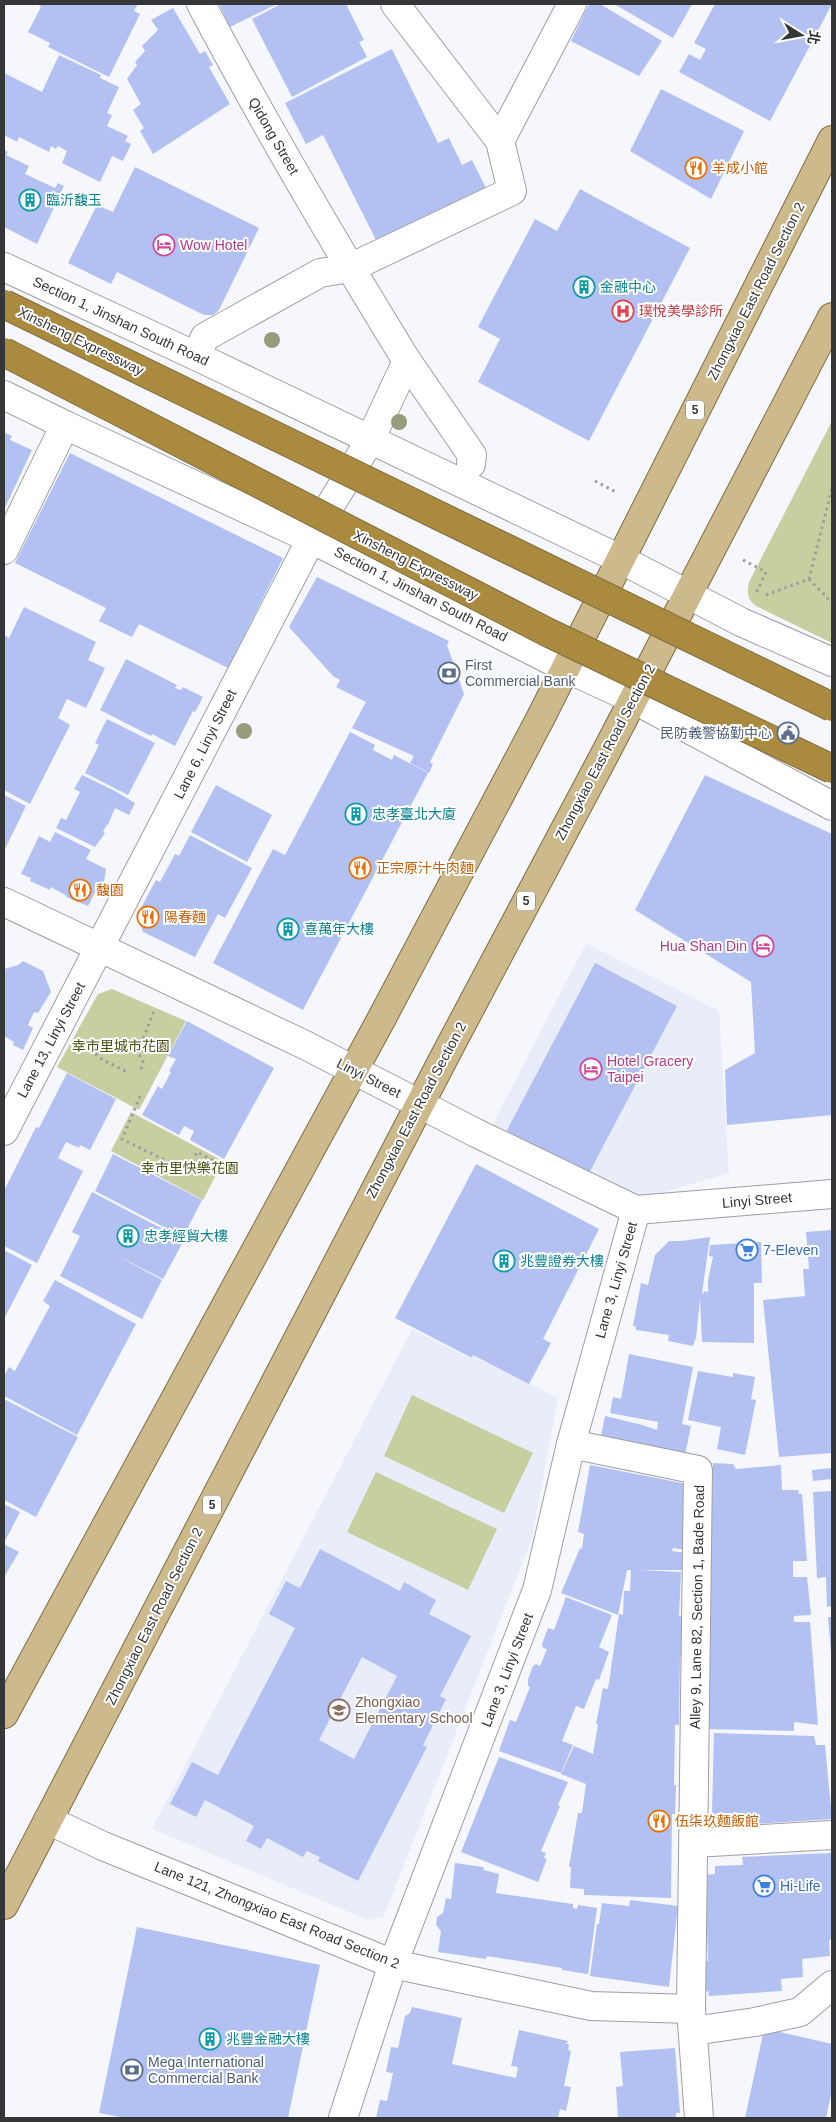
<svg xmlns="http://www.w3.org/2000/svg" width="836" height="2122" font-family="Helvetica,'Noto Sans TC',sans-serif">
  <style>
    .built { fill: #e9edf9 }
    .green { fill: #c7ce9f }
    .building { fill: #b2c1f2; fill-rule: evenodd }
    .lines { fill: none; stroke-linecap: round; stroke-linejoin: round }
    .minor-casing { stroke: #9e9fa4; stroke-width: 30 }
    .major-casing { stroke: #816d3d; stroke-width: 30 }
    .path { stroke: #9d9ea2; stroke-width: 3; stroke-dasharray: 2.5 4; stroke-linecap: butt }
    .minor { stroke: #fff; stroke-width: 28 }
    .major { stroke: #ccb98c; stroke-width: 28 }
    .highway-bridge-casing { stroke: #816d3d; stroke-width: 30; stroke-linecap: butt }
    .highway-bridge { stroke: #aa8a3f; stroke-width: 28 }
    .tree { fill: #989b7c }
    .labels { text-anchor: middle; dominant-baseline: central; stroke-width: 4; stroke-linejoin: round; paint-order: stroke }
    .shield { fill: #fff; stroke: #727274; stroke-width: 1 }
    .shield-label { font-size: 12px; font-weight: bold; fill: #353638 }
    .street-label { font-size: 14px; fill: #353638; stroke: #fff }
    .food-label { font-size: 14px; fill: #c56008; stroke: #fff; text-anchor: start }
    .culture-label { font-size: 14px; fill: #0d838f; stroke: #fff; text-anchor: start }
    .hotel-label { font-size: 14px; fill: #b23c85; stroke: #fff; text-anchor: start }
    .health-label { font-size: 14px; fill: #be3a42; stroke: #fff; text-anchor: start }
    .service-label { font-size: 14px; fill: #4e5e75; stroke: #fff; text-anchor: start }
    .park-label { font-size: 14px; fill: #4b5014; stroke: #fff }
    .shop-label { font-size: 14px; fill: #366cbe; stroke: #fff; text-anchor: start }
    .education-label { font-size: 14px; fill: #785e54; stroke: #fff; text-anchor: start }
  </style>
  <rect width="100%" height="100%" fill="#f5f7fc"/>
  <g class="built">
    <polygon points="586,943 719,1011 729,1173 630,1202 490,1130"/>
    <polygon points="412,1329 472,1359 473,1356 558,1398 532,1538 384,1916 368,1920 152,1829"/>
  </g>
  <g class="green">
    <path d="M832,421V643L756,606C747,599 747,593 749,582Z"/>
    <polygon points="112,989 186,1021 139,1110 57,1067 98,994"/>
    <polygon points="131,1112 223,1161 203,1200 111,1151"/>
    <polygon points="412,1395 533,1453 504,1513 384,1456"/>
    <polygon points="376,1472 497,1529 468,1590 347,1532"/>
  </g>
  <g class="building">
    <polygon points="41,4 138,4 134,11 140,14 109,77 48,47 50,43 28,32 41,7 39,6"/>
    <polygon points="219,4 277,4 230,27"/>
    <polygon points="281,4 346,4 364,40 359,42 367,57 292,97 252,19"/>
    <polygon points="589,4 600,4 662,41 639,76 571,41"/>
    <polygon points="614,4 692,4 673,38"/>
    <polygon points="715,4 832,4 770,121 679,72 689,54 700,60 706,49 694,43"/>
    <polygon points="173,8 200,54 205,51 213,65 209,67 230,104 153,154 140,131 144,128 133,110 141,104 127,79 137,65 135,62 145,51 142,46 158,30 151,20"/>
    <polygon points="392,49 438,143 449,138 462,165 472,160 486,188 377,242 323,135 306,144 285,103"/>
    <polygon points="59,55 101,75 100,78 119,87 107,113 112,115 107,126 128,136 125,141 131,144 123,161 112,156 100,182 62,163 67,151 58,146 56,149 51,146 49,152 19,137 17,142 4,135 4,73 42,92"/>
    <polygon points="661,89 744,131 711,199 630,151"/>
    <polygon points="4,150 8,152 6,155 29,166 25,174 55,188 58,183 64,186 37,244 4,227"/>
    <polygon points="135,167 259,228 219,310 213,315 204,315 117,272 111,284 68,263 97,205 113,212"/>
    <polygon points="580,189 690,248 589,441 478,382 500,339 478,327 535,219 557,231"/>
    <polygon points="4,432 12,436 10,440 32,450 4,510"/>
    <polygon points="70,453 283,558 228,668 139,624 132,637 99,621 106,608 15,563"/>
    <polygon points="317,577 449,641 447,645 464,694 430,762 433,764 429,773 410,763 414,756 352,728 366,702 336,687 340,680 333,676 289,627"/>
    <polygon points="24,607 96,642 88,660 105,668 86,708 67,699 58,718 70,725 30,804 4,790 4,635 9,638"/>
    <polygon points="126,659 177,685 175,688 181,690 183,687 203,697 195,712 193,711 175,746 152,734 151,736 100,710"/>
    <polygon points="107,719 155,743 128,795 85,773 99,745 95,743"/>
    <polygon points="350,732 375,745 373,750 392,760 394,755 428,773 303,1010 213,963 273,849 285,855"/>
    <polygon points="82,775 115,791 135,803 129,815 115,808 108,825 107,824 103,832 105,833 95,847 56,828 61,818 66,820 80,792 74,789"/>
    <polygon points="705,775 832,834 832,1115 727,1125 725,1070 755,1053 751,982 635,910"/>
    <polygon points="216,785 272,815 247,862 191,832"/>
    <polygon points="4,795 26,806 4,851"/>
    <polygon points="55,832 91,850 86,859 106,869 104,882 98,887 88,906 66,897 67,896 51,887 50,890 30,881 31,878 21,874 39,836 50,842"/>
    <polygon points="190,835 252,868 225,918 218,914 195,957 143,932 137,915 156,880 160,882 175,854 179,856"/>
    <polygon points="23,961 43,971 51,992 38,1013 34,1012 28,1025 33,1028 23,1050 13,1045 14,1042 4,1036 4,969 18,965"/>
    <polygon points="595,963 677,1006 588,1175 506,1132"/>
    <polygon points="187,1021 274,1068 224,1159 190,1140 194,1131 184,1126 179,1135 142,1115 158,1086 162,1089 171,1072 169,1071 176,1059 168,1056"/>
    <polygon points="67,1073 116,1099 90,1150 80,1145 79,1148 66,1142 58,1158 83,1171 37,1263 4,1246 4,1191 36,1127 39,1128"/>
    <polygon points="113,1154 202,1200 183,1237 95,1191"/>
    <polygon points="476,1164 599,1229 543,1339 551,1343 529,1384 473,1355 472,1358 395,1318"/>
    <polygon points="92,1192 184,1240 163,1279 116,1255 162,1280 142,1319 60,1276 80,1236 72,1232"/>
    <polygon points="832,1230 832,1453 779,1457 763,1300 805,1296 803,1269 809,1269 806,1232"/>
    <polygon points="710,1237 702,1293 703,1294 704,1291 708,1292 708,1280 713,1257 709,1256 710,1245 761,1242 762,1283 754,1283 754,1343 702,1342 700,1298 696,1339 695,1339 693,1346 668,1341 669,1335 636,1330 636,1327 633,1326 641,1283 648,1285 655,1255 669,1241 681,1241"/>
    <polygon points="4,1250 32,1265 4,1319"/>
    <polygon points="55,1280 136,1324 77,1435 4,1396 4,1376 9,1367 15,1371 50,1306 43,1301"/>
    <polygon points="629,1354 693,1367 682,1424 691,1426 685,1455 600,1441 605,1416 642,1425 657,1430 658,1422 610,1413 613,1397 621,1399"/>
    <polygon points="698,1371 733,1377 733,1373 755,1377 751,1399 756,1400 745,1455 717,1449 721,1427 688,1420"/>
    <polygon points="4,1399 78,1437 36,1517 4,1500"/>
    <polygon points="713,1463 733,1464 736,1469 781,1465 782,1490 798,1490 799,1494 802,1494 807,1561 793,1561 793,1577 807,1577 811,1615 794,1616 794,1622 810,1622 818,1725 794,1722 794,1731 706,1729"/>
    <polygon points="590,1465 687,1484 686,1550 673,1548 672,1551 686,1553 684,1570 640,1570 681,1572 679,1616 684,1616 683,1657 680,1657 679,1725 675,1725 674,1785 676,1785 675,1814 672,1814 671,1898 584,1895 584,1889 570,1888 571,1867 569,1867 578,1813 582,1813 586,1784 561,1774 574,1746 593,1754 598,1724 596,1724 603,1688 608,1689 619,1614 623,1615 624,1591 630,1591 631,1570 627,1570 618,1615 561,1593 580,1548 582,1549 584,1534 578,1532"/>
    <polygon points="832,1468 832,1479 813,1481 812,1470"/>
    <polygon points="832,1491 832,1606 827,1607 826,1577 817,1578 813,1492"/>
    <polygon points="4,1504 20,1512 4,1543"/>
    <polygon points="4,1544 19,1552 4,1577"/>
    <path d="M320,1549L400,1591L404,1582L436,1600L429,1614L471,1636L440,1696L446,1699L423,1745L427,1747L358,1881L318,1861L320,1857L307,1851L303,1857L267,1838L261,1849L246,1841L254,1826L205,1800L196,1817L170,1804L192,1762L218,1775L295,1628L269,1614L286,1581L300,1588ZM362,1657L397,1676L354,1759L319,1740Z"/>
    <polygon points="566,1597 612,1615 599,1647 609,1652 599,1680 596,1679 584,1709 576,1706 562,1741 573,1745 561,1773 499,1751 510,1720 516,1722 530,1687 528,1686 528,1679 533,1666 536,1664 540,1666 547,1649 543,1648 542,1644 548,1628 554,1630"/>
    <polygon points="828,1617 832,1617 832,1653 831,1653"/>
    <polygon points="714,1733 814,1736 816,1745 825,1745 832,1819 721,1826 721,1820 712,1812"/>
    <polygon points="499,1757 568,1782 558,1805 560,1806 541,1851 546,1853 544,1858 547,1859 538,1882 461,1852"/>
    <polygon points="832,1853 832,1939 829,1940 830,1956 802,1959 803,1977 781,1979 782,1991 709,1996 708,1991 705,1992 704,1961 708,1961 705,1875 715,1874 715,1866 743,1865 742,1857"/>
    <polygon points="455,1863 483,1867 484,1870 499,1874 496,1893 573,1904 573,1908 577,1909 578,1905 597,1908 588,1974 562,1970 562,1968 487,1956 486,1959 438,1952 441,1931 436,1925 437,1917 443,1913 446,1898 451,1899"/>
    <polygon points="630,1900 678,1906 669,1987 590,1976 597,1924 599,1924 602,1903 629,1906"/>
    <polygon points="137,1927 320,1965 288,2118 125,2118 99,2113"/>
    <polygon points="412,2007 462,2018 452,2064 516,2078 518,2067 511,2066 519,2030 568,2041 566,2044 569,2044 568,2050 571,2051 564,2086 571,2087 566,2111 560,2109 558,2118 376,2118 380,2100 387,2101 393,2073 386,2072 391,2047 398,2048 405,2016 410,2013"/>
    <polygon points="767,2029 832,2044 832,2090 826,2118 745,2118 763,2034"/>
    <polygon points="675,2048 680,2113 676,2113 676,2118 618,2118 616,2087 623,2086 620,2052"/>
  </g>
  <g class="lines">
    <g class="minor-casing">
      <g id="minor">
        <polyline points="395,4 500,141"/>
        <polyline points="4,267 196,356 620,559 741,622 832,662"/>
        <polyline points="196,356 205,337 320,273 350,268 512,191 500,141 572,4"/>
        <polyline points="407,361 472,455 471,464"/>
        <polyline points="4,395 65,425 311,539 566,668 633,699 832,806"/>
        <polyline points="4,550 65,425"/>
        <polyline points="4,902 305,1045 476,1133 636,1210 832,1194"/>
        <path d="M4,1131L319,524L370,440L407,361C335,244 265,125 201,4"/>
        <polyline points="571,1444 698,1470 691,2009 699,2118"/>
        <polyline points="48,1820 103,1846 393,1964 591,2006 691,2009"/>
        <polyline points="694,1843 832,1835"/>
        <polyline points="693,2031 755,2022 800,2012 832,1985"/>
        <polyline points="343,2118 393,1964 537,1590 571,1444 636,1210"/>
      </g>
    </g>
    <g class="major-casing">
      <g id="major">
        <polyline points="4,1714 383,1016 540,719 832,140"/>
        <polyline points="4,1905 448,1050 606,752 832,317"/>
      </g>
    </g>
    <g class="path">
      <polyline points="595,481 616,492"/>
      <polyline points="743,560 766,572 756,593"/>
      <polyline points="809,579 832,603"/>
      <polyline points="766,595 809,579 832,488"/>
      <polyline points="85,1046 103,1060 127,1072"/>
      <polyline points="141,1069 143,1062 139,1054 140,1047 154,1011"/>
      <polyline points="140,1096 122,1139 187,1171 197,1152 236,1172"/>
    </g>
    <use href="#minor" class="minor"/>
    <use href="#major" class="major"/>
    <g class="highway-bridge-casing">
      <g id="highway-bridge">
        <polyline points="4,304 832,707"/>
        <polyline points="4,352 547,632 832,769"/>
      </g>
    </g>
    <use href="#highway-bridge" class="highway-bridge"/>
  </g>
  <g class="tree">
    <circle cx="272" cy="340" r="8"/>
    <circle cx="399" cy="422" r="8"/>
    <circle cx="244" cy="731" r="8"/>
  </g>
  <defs>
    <g id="restaurant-ring" transform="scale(1.125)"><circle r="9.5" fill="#fff" stroke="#e8710a" stroke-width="1.5"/><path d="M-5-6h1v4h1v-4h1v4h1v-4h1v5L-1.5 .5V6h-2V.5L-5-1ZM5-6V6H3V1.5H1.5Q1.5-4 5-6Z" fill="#e8710a"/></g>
    <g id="building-ring" transform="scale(1.125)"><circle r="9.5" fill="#fff" stroke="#0f9aa8" stroke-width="1.5"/><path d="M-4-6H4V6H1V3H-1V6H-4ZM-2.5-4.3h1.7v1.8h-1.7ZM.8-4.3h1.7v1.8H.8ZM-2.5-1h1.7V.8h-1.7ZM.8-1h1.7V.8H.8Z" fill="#0f9aa8"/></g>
    <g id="hotel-ring" transform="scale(1.125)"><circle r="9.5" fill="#fff" stroke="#d1479c" stroke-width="1.5"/><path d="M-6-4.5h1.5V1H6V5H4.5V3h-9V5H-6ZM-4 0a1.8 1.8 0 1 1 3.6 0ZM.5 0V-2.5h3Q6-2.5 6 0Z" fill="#d1479c"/></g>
    <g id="hospital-ring" transform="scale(1.125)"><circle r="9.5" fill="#fff" stroke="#e0444e" stroke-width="1.5"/><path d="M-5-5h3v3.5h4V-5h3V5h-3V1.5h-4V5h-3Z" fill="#e0444e"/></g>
    <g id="bank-ring" transform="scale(1.125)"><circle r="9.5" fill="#fff" stroke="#5c6f8a" stroke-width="1.5"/><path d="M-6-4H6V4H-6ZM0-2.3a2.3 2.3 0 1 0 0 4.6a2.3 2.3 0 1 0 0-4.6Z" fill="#5c6f8a"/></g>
    <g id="civic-ring" transform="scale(1.125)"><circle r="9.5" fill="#fff" stroke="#5c6f8a" stroke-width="1.5"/><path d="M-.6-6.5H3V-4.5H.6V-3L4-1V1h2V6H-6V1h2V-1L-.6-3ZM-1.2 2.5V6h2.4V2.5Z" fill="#5c6f8a"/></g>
    <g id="supermarket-ring" transform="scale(1.125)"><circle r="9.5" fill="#fff" stroke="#3f7fe0" stroke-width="1.5"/><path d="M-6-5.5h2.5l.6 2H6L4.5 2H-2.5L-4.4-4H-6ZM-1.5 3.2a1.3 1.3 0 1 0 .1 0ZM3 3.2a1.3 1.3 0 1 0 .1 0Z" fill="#3f7fe0"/></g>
    <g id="school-ring" transform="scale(1.125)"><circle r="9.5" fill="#fff" stroke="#8d6e63" stroke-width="1.5"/><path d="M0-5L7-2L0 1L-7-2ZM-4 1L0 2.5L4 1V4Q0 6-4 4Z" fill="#8d6e63"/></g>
  </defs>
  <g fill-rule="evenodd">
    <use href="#restaurant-ring" x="696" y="168"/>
    <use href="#building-ring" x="30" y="200"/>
    <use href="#hotel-ring" x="164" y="245"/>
    <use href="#building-ring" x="584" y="287"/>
    <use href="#hospital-ring" x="623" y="311"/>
    <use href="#bank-ring" x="449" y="673"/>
    <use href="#civic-ring" x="788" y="733"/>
    <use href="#building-ring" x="356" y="814"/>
    <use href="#restaurant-ring" x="360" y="868"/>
    <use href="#restaurant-ring" x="80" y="890"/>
    <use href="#restaurant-ring" x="148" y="917"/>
    <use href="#building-ring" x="288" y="929"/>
    <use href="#hotel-ring" x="763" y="946"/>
    <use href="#hotel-ring" x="591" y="1069"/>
    <use href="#building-ring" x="128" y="1236"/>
    <use href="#supermarket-ring" x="747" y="1250"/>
    <use href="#building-ring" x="504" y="1261"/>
    <use href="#school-ring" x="339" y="1710"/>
    <use href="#restaurant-ring" x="659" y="1821"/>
    <use href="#supermarket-ring" x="764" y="1886"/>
    <use href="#building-ring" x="210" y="2039"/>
    <use href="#bank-ring" x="132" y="2070"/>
  </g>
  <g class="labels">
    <g class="shield">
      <rect x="686" y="400.5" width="18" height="19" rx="4"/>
      <rect x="517" y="891.5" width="18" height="19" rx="4"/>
      <rect x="203" y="1495.5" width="18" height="19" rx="4"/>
    </g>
    <g class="shield-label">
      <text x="695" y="410">5</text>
      <text x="526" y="901">5</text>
      <text x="212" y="1505">5</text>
    </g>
    <g class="street-label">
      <text transform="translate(274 136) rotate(60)">Qidong Street</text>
      <text transform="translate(756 291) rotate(-63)">Zhongxiao East Road Section 2</text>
      <text transform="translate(121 321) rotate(25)">Section 1, Jinshan South Road</text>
      <text transform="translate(81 341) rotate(26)">Xinsheng Expressway</text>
      <text transform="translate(416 565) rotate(27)">Xinsheng Expressway</text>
      <text transform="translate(421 594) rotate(27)">Section 1, Jinshan South Road</text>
      <text transform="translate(205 744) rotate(-63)">Lane 6, Linyi Street</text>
      <text transform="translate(605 752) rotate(-62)">Zhongxiao East Road Section 2</text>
      <text transform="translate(51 1040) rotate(-62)">Lane 13, Linyi Street</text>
      <text transform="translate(369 1078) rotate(27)">Linyi Street</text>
      <text transform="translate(416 1110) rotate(-62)">Zhongxiao East Road Section 2</text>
      <text transform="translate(757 1200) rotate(-5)">Linyi Street</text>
      <text transform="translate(616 1280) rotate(-74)">Lane 3, Linyi Street</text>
      <text transform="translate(697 1607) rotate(-89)">Alley 9, Lane 82, Section 1, Bade Road</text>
      <text transform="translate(154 1616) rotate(-63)">Zhongxiao East Road Section 2</text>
      <text transform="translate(507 1670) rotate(-69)">Lane 3, Linyi Street</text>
      <text transform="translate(277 1915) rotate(22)">Lane 121, Zhongxiao East Road Section 2</text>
    </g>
    <g class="food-label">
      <text x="712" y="168">羊成小館</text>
      <text x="376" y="868">正宗原汁牛肉麵</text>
      <text x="96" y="890">馥園</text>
      <text x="164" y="917">陽春麵</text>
      <text x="675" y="1821">伍柒玖麵飯館</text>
    </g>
    <g class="culture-label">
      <text x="46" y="200">臨沂馥玉</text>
      <text x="600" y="287">金融中心</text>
      <text x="372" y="814">忠孝臺北大廈</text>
      <text x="304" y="929">喜萬年大樓</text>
      <text x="144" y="1236">忠孝經貿大樓</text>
      <text x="520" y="1261">兆豐證券大樓</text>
      <text x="226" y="2039">兆豐金融大樓</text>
    </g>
    <g class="hotel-label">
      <text x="180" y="245">Wow Hotel</text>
      <text x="747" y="946" text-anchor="end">Hua Shan Din</text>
      <text x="607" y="1061">Hotel Gracery<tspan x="607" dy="16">Taipei</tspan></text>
    </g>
    <g class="health-label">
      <text x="639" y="311">璞悅美學診所</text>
    </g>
    <g class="service-label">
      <text x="465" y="665">First<tspan x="465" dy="16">Commercial Bank</tspan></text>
      <text x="772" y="733" text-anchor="end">民防義警協勤中心</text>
      <text x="148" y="2062">Mega International<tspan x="148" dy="16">Commercial Bank</tspan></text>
    </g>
    <g class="park-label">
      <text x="121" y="1046">幸市里城市花園</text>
      <text x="190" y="1168">幸市里快樂花園</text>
    </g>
    <g class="shop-label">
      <text x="763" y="1250">7-Eleven</text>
      <text x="780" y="1886">Hi-Life</text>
    </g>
    <g class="education-label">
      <text x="355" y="1702">Zhongxiao<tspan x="355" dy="16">Elementary School</tspan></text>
    </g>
  </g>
  <rect width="836" height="2122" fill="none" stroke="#353638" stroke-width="10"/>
  <g transform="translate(801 35) rotate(101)" stroke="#ffffff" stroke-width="4" paint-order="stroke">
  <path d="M0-4L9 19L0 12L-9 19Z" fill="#353638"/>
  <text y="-8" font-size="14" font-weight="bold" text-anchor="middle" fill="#353638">北</text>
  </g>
</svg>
